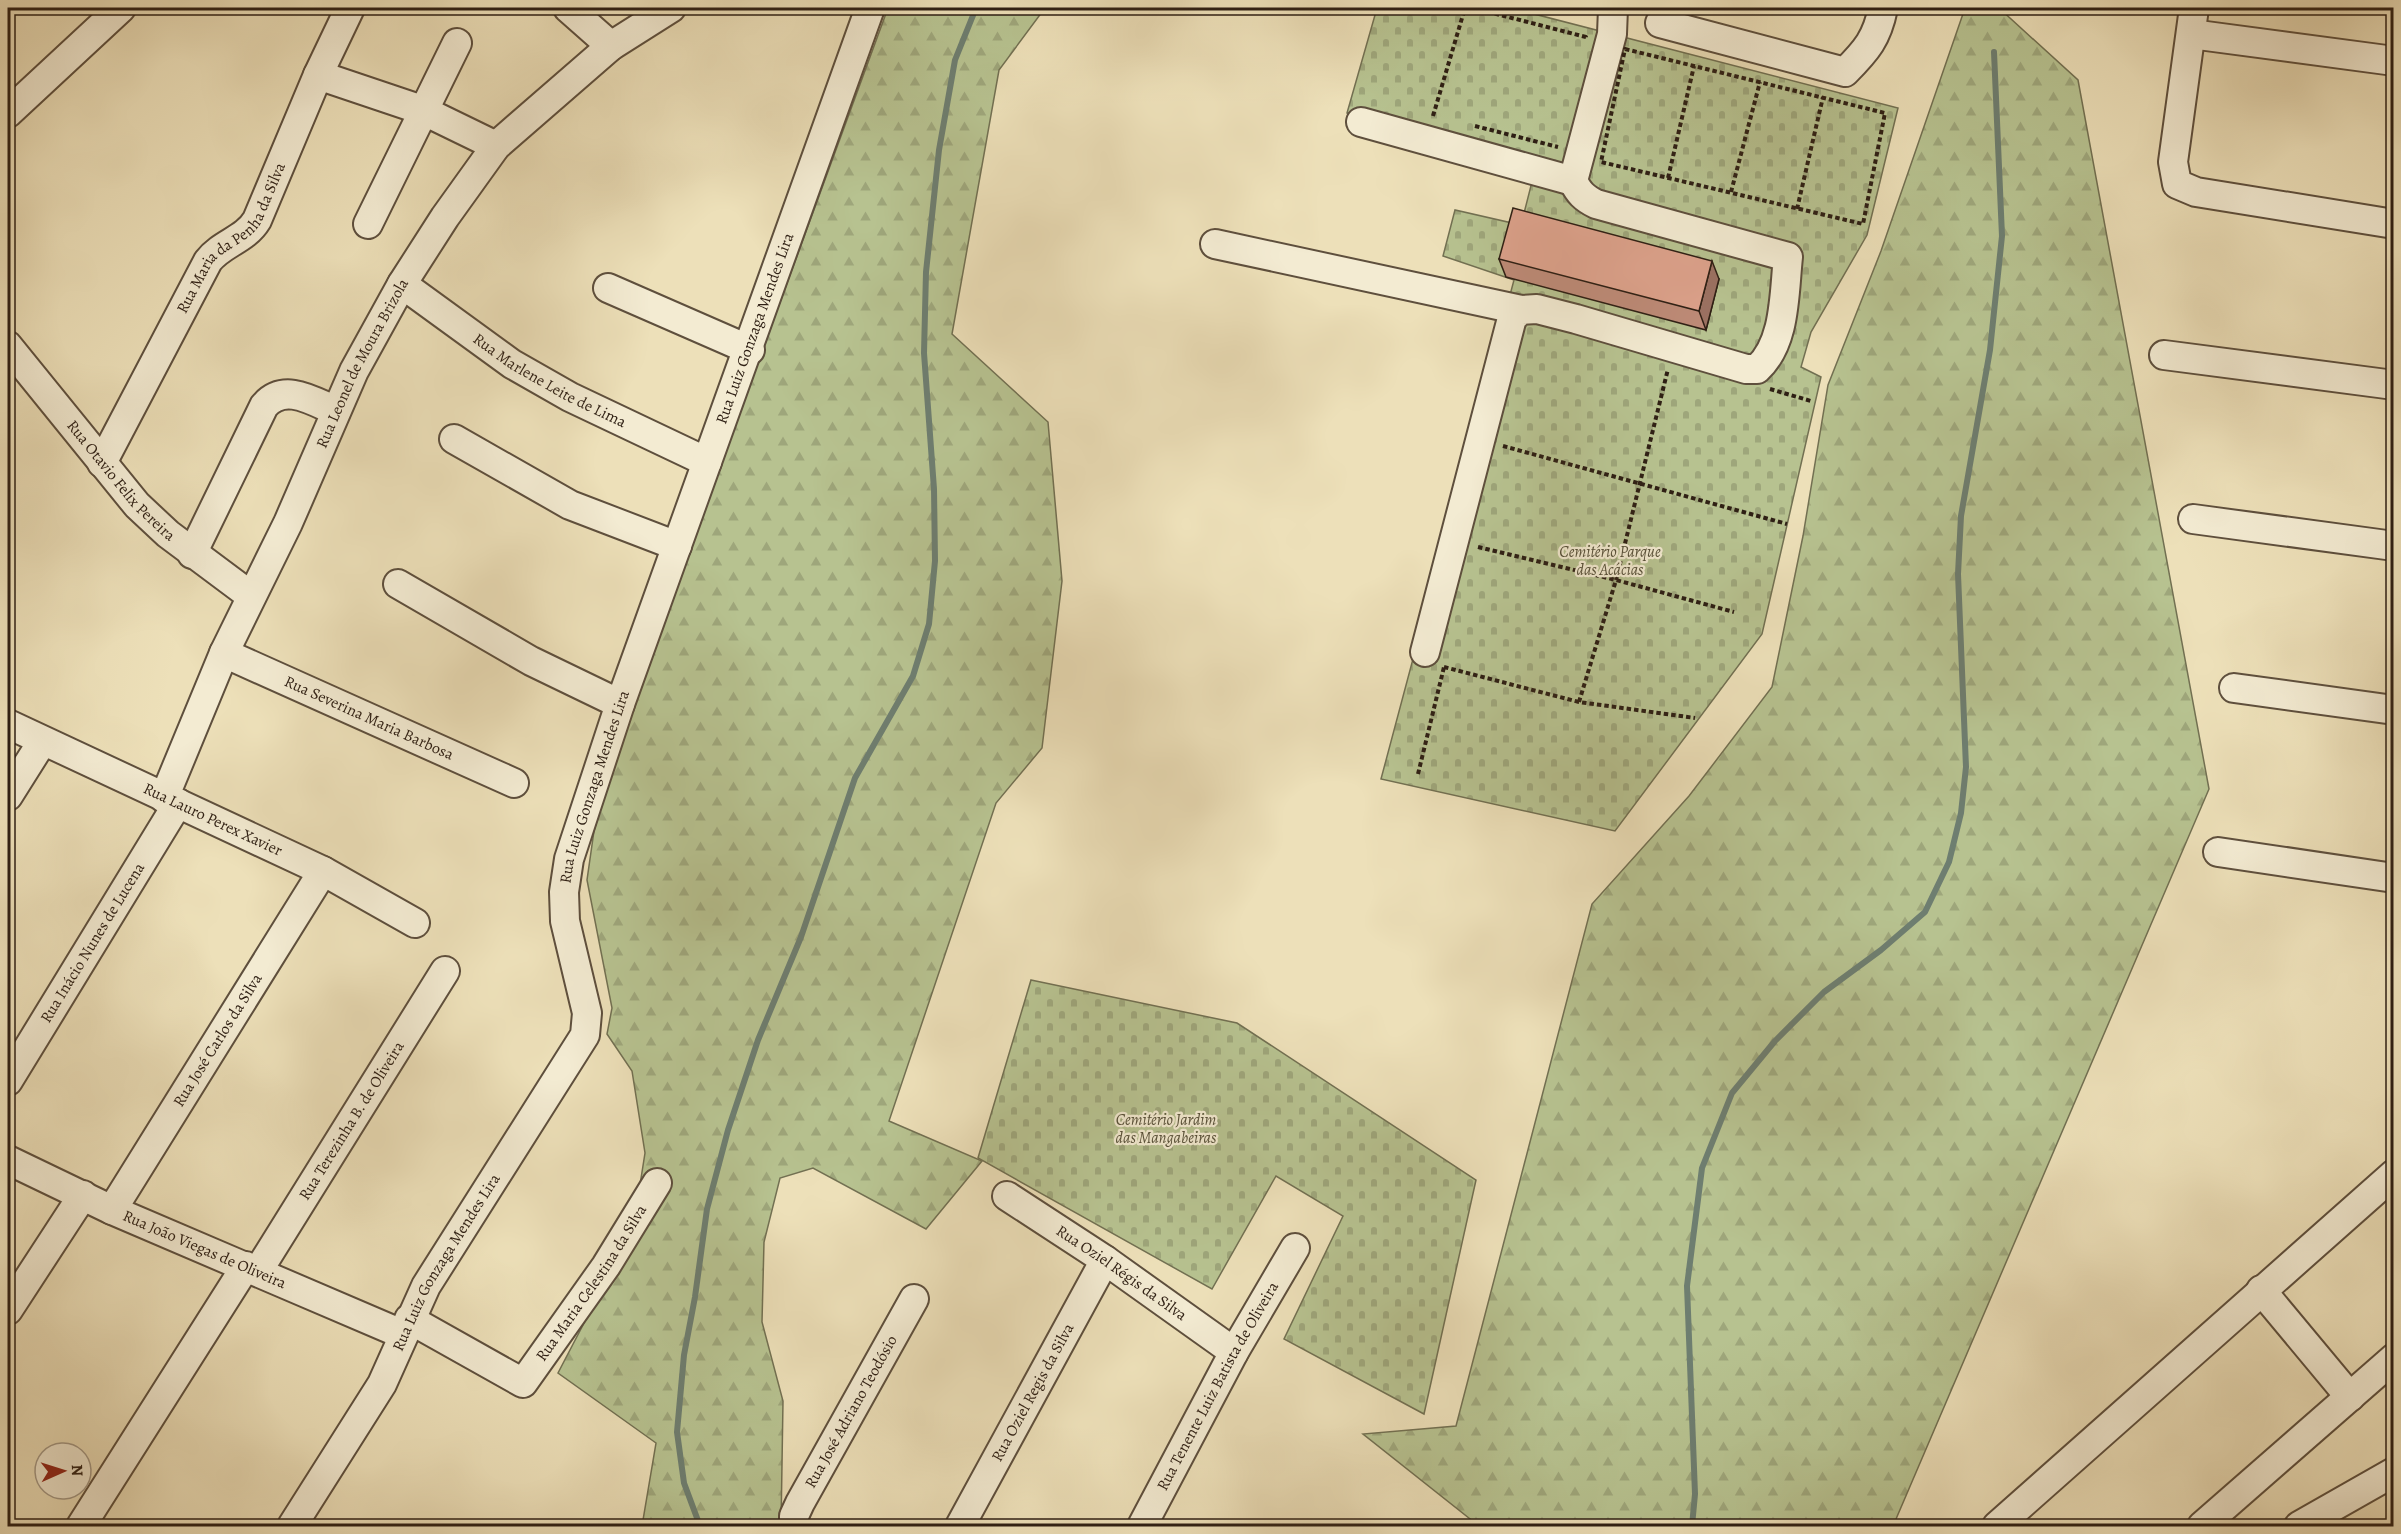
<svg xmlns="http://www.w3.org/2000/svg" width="2401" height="1534" font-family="Alegreya,serif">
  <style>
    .forest { fill: url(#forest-firs); stroke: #727052; stroke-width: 1.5 }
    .cemetery { fill: url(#cemetery-stones); stroke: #727052; stroke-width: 1.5 }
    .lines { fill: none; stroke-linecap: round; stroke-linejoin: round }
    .stream { stroke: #6e7e70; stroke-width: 6 }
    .minor-casing { stroke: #5e4f3d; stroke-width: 32 }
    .path { stroke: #2e1f14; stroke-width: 4; stroke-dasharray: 4.5 3; stroke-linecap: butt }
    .minor { stroke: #f3ebd2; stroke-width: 28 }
    .wall { fill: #be8b78; stroke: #2e1f14; stroke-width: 1.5 }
    .shaded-wall { fill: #9b7162; stroke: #2e1f14; stroke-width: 1.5 }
    .building { fill: #dda28c; stroke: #2e1f14; stroke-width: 1.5 }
    .labels { text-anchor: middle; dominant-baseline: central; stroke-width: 4.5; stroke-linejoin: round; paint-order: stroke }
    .street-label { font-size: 16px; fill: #2e1f14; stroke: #f3ebd2 }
    .park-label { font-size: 16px; font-style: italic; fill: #575039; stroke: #f3ebd2 }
  </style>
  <defs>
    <pattern id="forest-firs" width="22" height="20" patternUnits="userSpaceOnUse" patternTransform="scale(1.5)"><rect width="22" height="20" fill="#b7c290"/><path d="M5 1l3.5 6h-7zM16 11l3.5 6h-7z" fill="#9ea67b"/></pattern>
    <pattern id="cemetery-stones" width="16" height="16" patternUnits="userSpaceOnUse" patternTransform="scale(1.5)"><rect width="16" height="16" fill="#b7c290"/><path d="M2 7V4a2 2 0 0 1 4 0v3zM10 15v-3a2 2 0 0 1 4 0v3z" fill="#9ea67b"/></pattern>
  </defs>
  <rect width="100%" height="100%" fill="#ede0b9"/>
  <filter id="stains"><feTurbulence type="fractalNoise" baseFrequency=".00333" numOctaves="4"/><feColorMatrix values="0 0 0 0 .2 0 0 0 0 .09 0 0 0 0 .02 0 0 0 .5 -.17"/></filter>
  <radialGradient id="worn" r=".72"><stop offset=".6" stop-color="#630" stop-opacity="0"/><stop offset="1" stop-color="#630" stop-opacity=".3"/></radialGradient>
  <g class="forest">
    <polygon points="888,8 1045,8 999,70 952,334 1048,422 1062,581 1042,748 996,803 889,1121 982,1161 926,1229 813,1168 780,1178 764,1242 762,1322 783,1401 781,1526 642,1526 656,1443 558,1373 633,1229 645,1153 632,1071 607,1034 612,1008 587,880 594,831 623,730"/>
    <polygon points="1965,8 1999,8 2078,80 2209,789 1893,1526 1479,1526 1363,1434 1456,1426 1592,904 1689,796 1772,687 1803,536 1828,385 1881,251"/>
  </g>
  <g class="cemetery">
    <polygon points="1377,8 1511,8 1898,108 1867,235 1811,332 1801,367 1821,377 1762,634 1615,831 1381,779 1514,280 1443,256 1455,210 1521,225 1535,170 1347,113"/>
    <polygon points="1031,980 1237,1023 1476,1180 1424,1414 1284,1339 1343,1216 1276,1176 1212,1289 978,1158"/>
  </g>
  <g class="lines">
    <g class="stream">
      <polyline points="700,1526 684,1483 677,1432 684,1355 695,1297 707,1209 728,1130 758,1040 801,937 855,778 913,676 929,624 935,561 934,489 924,353 926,272 939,150 955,60 976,8"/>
      <polyline points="1692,1526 1695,1494 1687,1286 1702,1168 1732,1093 1775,1041 1824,992 1881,950 1925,912 1949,862 1961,813 1966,767 1958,574 1961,516 1990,350 2002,236 1994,52"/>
    </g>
    <g class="minor-casing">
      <g id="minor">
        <polyline points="568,8 611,46"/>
        <polyline points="2194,8 2173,162 2177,184 2196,192 2394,224"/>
        <path d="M1660,23L1845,72C1867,50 1877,38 1883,8"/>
        <polyline points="2191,34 2394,61"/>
        <polyline points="318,75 422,110 496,146"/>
        <polyline points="8,113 121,8"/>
        <polyline points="1361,122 1573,181"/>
        <polyline points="368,224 457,43"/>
        <polyline points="1215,244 1521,310"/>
        <path id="s1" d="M402,284L512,364L570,397L707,462"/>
        <polyline points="608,288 750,350"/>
        <path id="s2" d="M8,346L137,505L168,534L251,596"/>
        <polyline points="2164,355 2394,385"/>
        <polyline points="454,439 570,505 677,546"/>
        <path id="s3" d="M102,463L208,261C222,243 245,240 257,220L318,75L350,8"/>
        <polyline points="2193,519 2394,546"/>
        <path d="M192,554L264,406C284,382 313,401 336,411"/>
        <polyline points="398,584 531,661 620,704"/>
        <path d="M1425,652L1512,318L1521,310L1537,309L1576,319L1746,369H1757C1786,343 1784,293 1788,257L1596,204C1584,198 1579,193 1573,181L1612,34L1613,8"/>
        <path id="s4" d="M224,653L514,783"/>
        <polyline points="2234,688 2394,710"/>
        <path id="s5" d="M8,724L323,871L415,923"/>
        <polyline points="8,796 42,742"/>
        <path id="s6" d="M164,798L224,653L288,523L354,371L402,284L445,217L496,146L611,46L671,8"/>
        <polyline points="2218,852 2394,878"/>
        <path id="s7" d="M8,1081L178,803"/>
        <path id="s8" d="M8,1160L112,1210L402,1334"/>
        <path id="s9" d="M1007,1196L1105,1260L1234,1352"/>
        <path id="s10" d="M112,1210L323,871"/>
        <path id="s11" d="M258,1271L445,971"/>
        <polyline points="2261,1290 2350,1397"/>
        <polyline points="8,1310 83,1195"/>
        <path id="s12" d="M409,1319L523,1383L606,1266L657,1183"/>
        <polyline points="81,1526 246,1266"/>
        <path id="s13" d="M292,1526L382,1384L426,1286L585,1035L587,1013L565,921L564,892L569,859L620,704L870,8"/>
        <path id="s14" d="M794,1526V1516L800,1503L914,1299"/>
        <path id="s15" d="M960,1526L1105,1260"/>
        <path id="s16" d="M1142,1526L1234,1352L1295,1248"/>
        <polyline points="1997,1526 2394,1174"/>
        <polyline points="2202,1526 2394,1358"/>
        <polyline points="2299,1526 2394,1472"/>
      </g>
    </g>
    <g class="path">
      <polyline points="1473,8 1586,37 1586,39"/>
      <polygon points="1625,49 1885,113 1863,224 1601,162"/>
      <polyline points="1433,116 1465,8"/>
      <polyline points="1475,126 1558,147"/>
      <polyline points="1668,178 1694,66"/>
      <polyline points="1731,192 1760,82"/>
      <polyline points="1797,209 1823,97"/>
      <polyline points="1770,389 1811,401"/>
      <polyline points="1503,446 1787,524"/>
      <polyline points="1478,547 1616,580 1734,612"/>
      <polyline points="1444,667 1579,702 1695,718"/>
      <polyline points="1579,702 1616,580 1668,369"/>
      <polyline points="1418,774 1444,667"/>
    </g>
    <use href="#minor" class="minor"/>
  </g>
  <polygon class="wall" points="1499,259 1719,279 1706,330 1506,277"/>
  <polygon class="shaded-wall" points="1712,261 1719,279 1706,330 1699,311"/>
  <polygon class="building" points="1513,208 1712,261 1699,311 1499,259"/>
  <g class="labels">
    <g class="street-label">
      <text stroke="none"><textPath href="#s3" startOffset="262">Rua Maria da Penha da Silva</textPath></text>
      <text stroke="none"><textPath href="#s13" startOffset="1314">Rua Luiz Gonzaga Mendes Lira</textPath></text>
      <text stroke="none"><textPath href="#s6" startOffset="478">Rua Leonel de Moura Brizola</textPath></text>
      <text stroke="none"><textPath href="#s1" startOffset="177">Rua Marlene Leite de Lima</textPath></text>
      <text stroke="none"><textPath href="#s2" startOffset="176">Rua Otavio Felix Pereira</textPath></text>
      <text stroke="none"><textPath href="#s4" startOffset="159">Rua Severina Maria Barbosa</textPath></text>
      <text stroke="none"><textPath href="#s13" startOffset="828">Rua Luiz Gonzaga Mendes Lira</textPath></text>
      <text stroke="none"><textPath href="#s5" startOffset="226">Rua Lauro Perex Xavier</textPath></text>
      <text stroke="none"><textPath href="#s7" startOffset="162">Rua Inácio Nunes de Lucena</textPath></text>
      <text stroke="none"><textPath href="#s10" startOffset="200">Rua José Carlos da Silva</textPath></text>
      <text stroke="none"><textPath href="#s11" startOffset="177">Rua Terezinha B. de Oliveira</textPath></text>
      <text stroke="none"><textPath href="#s8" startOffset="216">Rua João Viegas de Oliveira</textPath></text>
      <text stroke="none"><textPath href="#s13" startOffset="306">Rua Luiz Gonzaga Mendes Lira</textPath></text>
      <text stroke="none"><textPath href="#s9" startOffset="138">Rua Oziel Régis da Silva</textPath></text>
      <text stroke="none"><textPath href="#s12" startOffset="252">Rua Maria Celestina da Silva</textPath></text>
      <text stroke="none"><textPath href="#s16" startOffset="159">Rua Tenente Luiz Batista de Oliveira</textPath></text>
      <text stroke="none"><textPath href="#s15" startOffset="152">Rua Oziel Regis da Silva</textPath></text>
      <text stroke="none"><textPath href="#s14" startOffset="129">Rua José Adriano Teodósio</textPath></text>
    </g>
    <g class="park-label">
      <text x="1610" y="552">Cemitério Parque<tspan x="1610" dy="18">das Acácias</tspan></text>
      <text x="1166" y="1120">Cemitério Jardim<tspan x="1166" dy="18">das Mangabeiras</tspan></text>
    </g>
  </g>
  <rect width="2401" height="1534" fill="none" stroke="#ede0b9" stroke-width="30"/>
  <rect x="9" y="9" width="2383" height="1516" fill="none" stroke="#2e1f14" stroke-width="3"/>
  <rect x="15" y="15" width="2371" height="1504" fill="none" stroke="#2e1f14" stroke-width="1.5"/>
  <g transform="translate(63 1471) rotate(87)"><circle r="28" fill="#f3ebd2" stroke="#a49986" stroke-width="1.5"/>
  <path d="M0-4.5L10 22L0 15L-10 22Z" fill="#8f2418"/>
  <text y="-9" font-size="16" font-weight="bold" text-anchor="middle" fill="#2e1f14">N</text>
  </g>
  <rect width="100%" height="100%" filter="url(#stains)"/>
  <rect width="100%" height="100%" fill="url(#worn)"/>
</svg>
